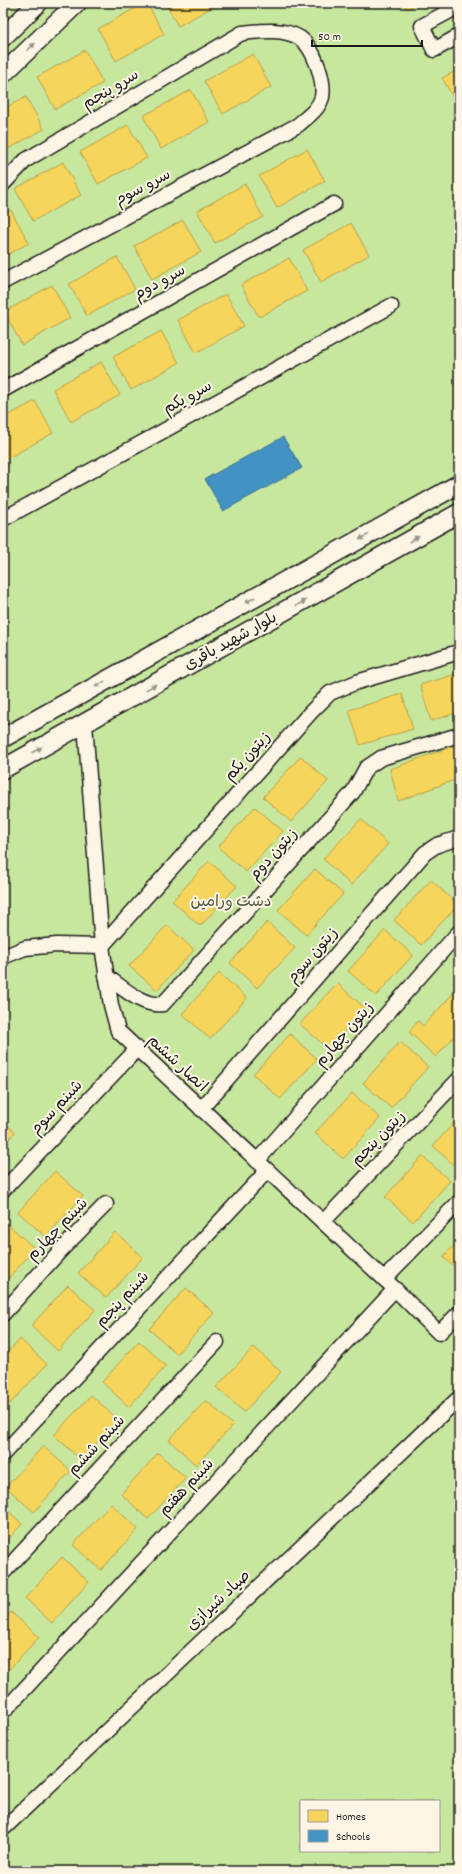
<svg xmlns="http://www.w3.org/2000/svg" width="462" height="1874" font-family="Dekko,'Playpen Sans Arabic',sans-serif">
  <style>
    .park { fill: #c8e79e; stroke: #72825d; fill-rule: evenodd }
    .homes { fill: #f6d55c; stroke: #b59e49 }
    .schools { fill: #4393c3; stroke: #376f91 }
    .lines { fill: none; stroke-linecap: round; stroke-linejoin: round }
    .minor-casing { stroke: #1c1c1c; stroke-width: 17 }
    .tertiary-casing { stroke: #1c1c1c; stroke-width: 21 }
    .minor { stroke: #fcf5e5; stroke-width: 14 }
    .tertiary { stroke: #fcf5e5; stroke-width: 18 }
    .oneway { fill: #97938b }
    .labels { text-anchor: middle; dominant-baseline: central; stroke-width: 4; stroke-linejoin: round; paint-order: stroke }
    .street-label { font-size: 16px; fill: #1c1c1c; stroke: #fcf5e5 }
    .park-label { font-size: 16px; fill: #505943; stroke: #fcf5e5 }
  </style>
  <rect width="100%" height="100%" fill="#fcf5e5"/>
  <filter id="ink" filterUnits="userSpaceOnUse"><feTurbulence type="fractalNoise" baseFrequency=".025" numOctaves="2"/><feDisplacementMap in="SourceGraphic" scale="8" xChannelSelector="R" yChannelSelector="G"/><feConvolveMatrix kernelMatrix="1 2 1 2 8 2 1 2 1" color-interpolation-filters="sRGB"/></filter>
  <g filter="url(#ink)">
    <path class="park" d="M3,3H459V1871H3ZM301,1801H439V1851H301Z"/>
    <g class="homes">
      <polygon points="144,3 147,3 164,34 116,61 98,29"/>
      <polygon points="165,3 220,3 178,26"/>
      <polygon points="403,3 418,3 407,9"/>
      <polygon points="85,50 103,83 55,109 37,77"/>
      <polygon points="253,54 271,87 223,114 204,81"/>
      <polygon points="459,69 459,108 442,78"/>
      <polygon points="191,90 209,122 161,149 143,116"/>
      <polygon points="26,97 44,129 3,152 3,109"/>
      <polygon points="128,125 147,158 98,184 80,152"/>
      <polygon points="307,149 325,181 277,208 259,176"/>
      <polygon points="63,162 81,195 33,221 15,189"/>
      <polygon points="245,184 263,217 215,243 197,211"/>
      <polygon points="11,210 29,243 3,257 3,215"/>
      <polygon points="183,220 201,252 152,279 134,246"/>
      <polygon points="351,223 369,255 321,282 303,250"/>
      <polygon points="117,257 135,289 87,316 69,284"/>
      <polygon points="289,258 307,291 259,317 241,285"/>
      <polygon points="52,285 70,318 22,345 4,312"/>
      <polygon points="226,294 244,326 196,353 178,320"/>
      <polygon points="161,331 179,363 131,390 113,357"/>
      <polygon points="101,362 120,395 71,422 53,389"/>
      <polygon points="35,401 53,433 5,460 3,457 3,418"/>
      <polygon points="459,673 459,712 431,721 420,685"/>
      <polygon points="402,694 413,729 360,745 349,710"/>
      <polygon points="459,744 459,783 457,779 398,801 390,769"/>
      <polygon points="301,756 328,781 291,822 263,797"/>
      <polygon points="255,807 283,831 246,872 218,847"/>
      <polygon points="361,819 388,844 351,885 323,859"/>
      <polygon points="209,861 237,886 200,926 172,901"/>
      <polygon points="315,869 343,894 306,935 278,910"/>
      <polygon points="431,880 458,905 421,945 394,920"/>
      <polygon points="267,922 295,948 257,988 230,963"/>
      <polygon points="167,925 194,950 157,990 129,966"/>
      <polygon points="385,930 413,955 376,996 348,971"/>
      <polygon points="219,973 247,998 210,1039 182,1014"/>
      <polygon points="459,976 459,1031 436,1057 409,1032 418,1021 423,1026 459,987 453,982"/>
      <polygon points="337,983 365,1008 328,1049 300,1024"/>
      <polygon points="290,1034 317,1059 280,1099 253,1074"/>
      <polygon points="400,1042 428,1067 391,1108 363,1083"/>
      <polygon points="352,1093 380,1118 343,1159 315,1133"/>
      <polygon points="459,1117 459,1170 433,1146"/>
      <polygon points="3,1121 15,1132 3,1146"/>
      <polygon points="422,1156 450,1181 413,1222 385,1197"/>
      <polygon points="55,1171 83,1196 46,1237 18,1212"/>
      <polygon points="8,1224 35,1249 3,1284 3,1229"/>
      <polygon points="115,1232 143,1257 106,1298 78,1273"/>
      <polygon points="459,1240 459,1271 443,1257"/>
      <polygon points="68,1285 95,1310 58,1351 31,1326"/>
      <polygon points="186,1288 214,1313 177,1354 149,1329"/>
      <polygon points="20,1339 47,1364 10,1404 3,1398 3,1357"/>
      <polygon points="139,1341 166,1366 129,1407 102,1382"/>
      <polygon points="254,1347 281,1372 244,1412 216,1387"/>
      <polygon points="91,1395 118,1420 81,1460 54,1435"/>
      <polygon points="206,1400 233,1425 196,1465 169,1440"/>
      <polygon points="43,1446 71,1471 34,1512 6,1487"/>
      <polygon points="158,1453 186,1478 148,1519 121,1494"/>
      <polygon points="111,1504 138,1529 101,1570 73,1545"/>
      <polygon points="3,1506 22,1524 3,1545"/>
      <polygon points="62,1557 89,1582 52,1623 25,1598"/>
      <polygon points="11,1612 39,1637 3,1676 3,1621"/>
    </g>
    <polygon class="schools" points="283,437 302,468 223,511 205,479"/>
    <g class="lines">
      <g class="minor-casing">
        <g id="minor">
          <polyline points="459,6 422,26 434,50 459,36"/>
          <path d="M3,184L26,160L242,33C261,31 283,28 300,38C314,48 325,80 322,97C319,109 307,117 298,125L3,282"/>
          <polyline points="3,390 334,204"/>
          <polyline points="3,519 391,306"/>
          <polyline points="85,724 102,946 111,1005 118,1031 395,1289 439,1333 459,1313"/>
          <polyline points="3,957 25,948 57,945 102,946 311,712 330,693 357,682 459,652"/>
          <path d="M106,976C122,987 142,1007 163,1004L353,792L366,768L381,758L459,735"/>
          <polyline points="201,1109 425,853 437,845 459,838"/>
          <polyline points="257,1161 459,932"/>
          <polyline points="3,1190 137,1049"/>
          <polyline points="323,1222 459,1079"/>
          <polyline points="384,1279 459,1202"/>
          <polyline points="3,1314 61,1250 106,1204"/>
          <polyline points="3,1454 267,1171"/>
          <polyline points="3,1573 217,1342"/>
          <polyline points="3,1708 5,1710 395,1289"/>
          <polyline points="3,1829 459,1398"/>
        </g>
      </g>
      <g class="tertiary-casing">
        <g id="tertiary">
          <polyline points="3,37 38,3"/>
          <polyline points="3,74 77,3"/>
          <polyline points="3,738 459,484"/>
          <polyline points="3,769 459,513"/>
        </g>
      </g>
      <use href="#minor" class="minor"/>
      <use href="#tertiary" class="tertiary"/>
    </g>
    <defs><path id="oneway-solid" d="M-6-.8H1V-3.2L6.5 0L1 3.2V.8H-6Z"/></defs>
    <g class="oneway">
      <use href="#oneway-solid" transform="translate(31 47) rotate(-44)"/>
      <use href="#oneway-solid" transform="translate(364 537) rotate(151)"/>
      <use href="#oneway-solid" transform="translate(414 539) rotate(-30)"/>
      <use href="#oneway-solid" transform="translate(250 600) rotate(151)"/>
      <use href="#oneway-solid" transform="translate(301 603) rotate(-30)"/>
      <use href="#oneway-solid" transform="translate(100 684) rotate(151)"/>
      <use href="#oneway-solid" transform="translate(151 687) rotate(-29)"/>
      <use href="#oneway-solid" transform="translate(37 750) rotate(-29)"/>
    </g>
  </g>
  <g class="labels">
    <g class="street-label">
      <text transform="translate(111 90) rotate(-31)">سرو پنجم</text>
      <text transform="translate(143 188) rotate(-28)">سرو سوم</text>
      <text transform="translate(160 283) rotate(-29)">سرو دوم</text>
      <text transform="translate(188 398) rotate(-29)">سرو یکم</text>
      <text transform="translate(231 642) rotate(-29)">بلوار شهید باقری</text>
      <text transform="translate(248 757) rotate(-48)">زیتون یکم</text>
      <text transform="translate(274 855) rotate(-48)">زیتون دوم</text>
      <text transform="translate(313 956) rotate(-49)">زیتون سوم</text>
      <text transform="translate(345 1035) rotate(-49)">زیتون چهارم</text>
      <text transform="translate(177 1064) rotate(43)">انصار ششم</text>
      <text transform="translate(57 1108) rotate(-47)">شبنم سوم</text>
      <text transform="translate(379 1139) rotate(-46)">زیتون پنجم</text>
      <text transform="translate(58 1230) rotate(-46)">شبنم چهارم</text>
      <text transform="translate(123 1300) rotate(-47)">شبنم پنجم</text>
      <text transform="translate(97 1446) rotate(-47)">شبنم ششم</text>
      <text transform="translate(187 1488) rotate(-47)">شبنم هفتم</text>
      <text transform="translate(219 1601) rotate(-43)">صیاد شیرازی</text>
    </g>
    <g class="park-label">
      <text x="231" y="902">دشت ورامین</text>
    </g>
  </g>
  <rect width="462" height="1874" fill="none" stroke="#fcf5e5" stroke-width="16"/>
  <rect x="8" y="8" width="446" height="1858" fill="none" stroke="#1c1c1c" stroke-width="1.5" filter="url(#ink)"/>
  <rect x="300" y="1800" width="140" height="52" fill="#fcf5e5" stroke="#a29e95"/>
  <rect x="308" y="1810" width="20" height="12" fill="#f6d55c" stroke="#a29e95"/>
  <text x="336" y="1820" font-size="12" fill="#1c1c1c">Homes</text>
  <rect x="308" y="1830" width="20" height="12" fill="#4393c3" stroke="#a29e95"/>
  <text x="336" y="1840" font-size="12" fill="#1c1c1c">Schools</text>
  <path d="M312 40v6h110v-6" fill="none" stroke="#1c1c1c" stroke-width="2"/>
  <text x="318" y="40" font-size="12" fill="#1c1c1c" stroke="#fcf5e5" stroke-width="3" paint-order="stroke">50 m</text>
</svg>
